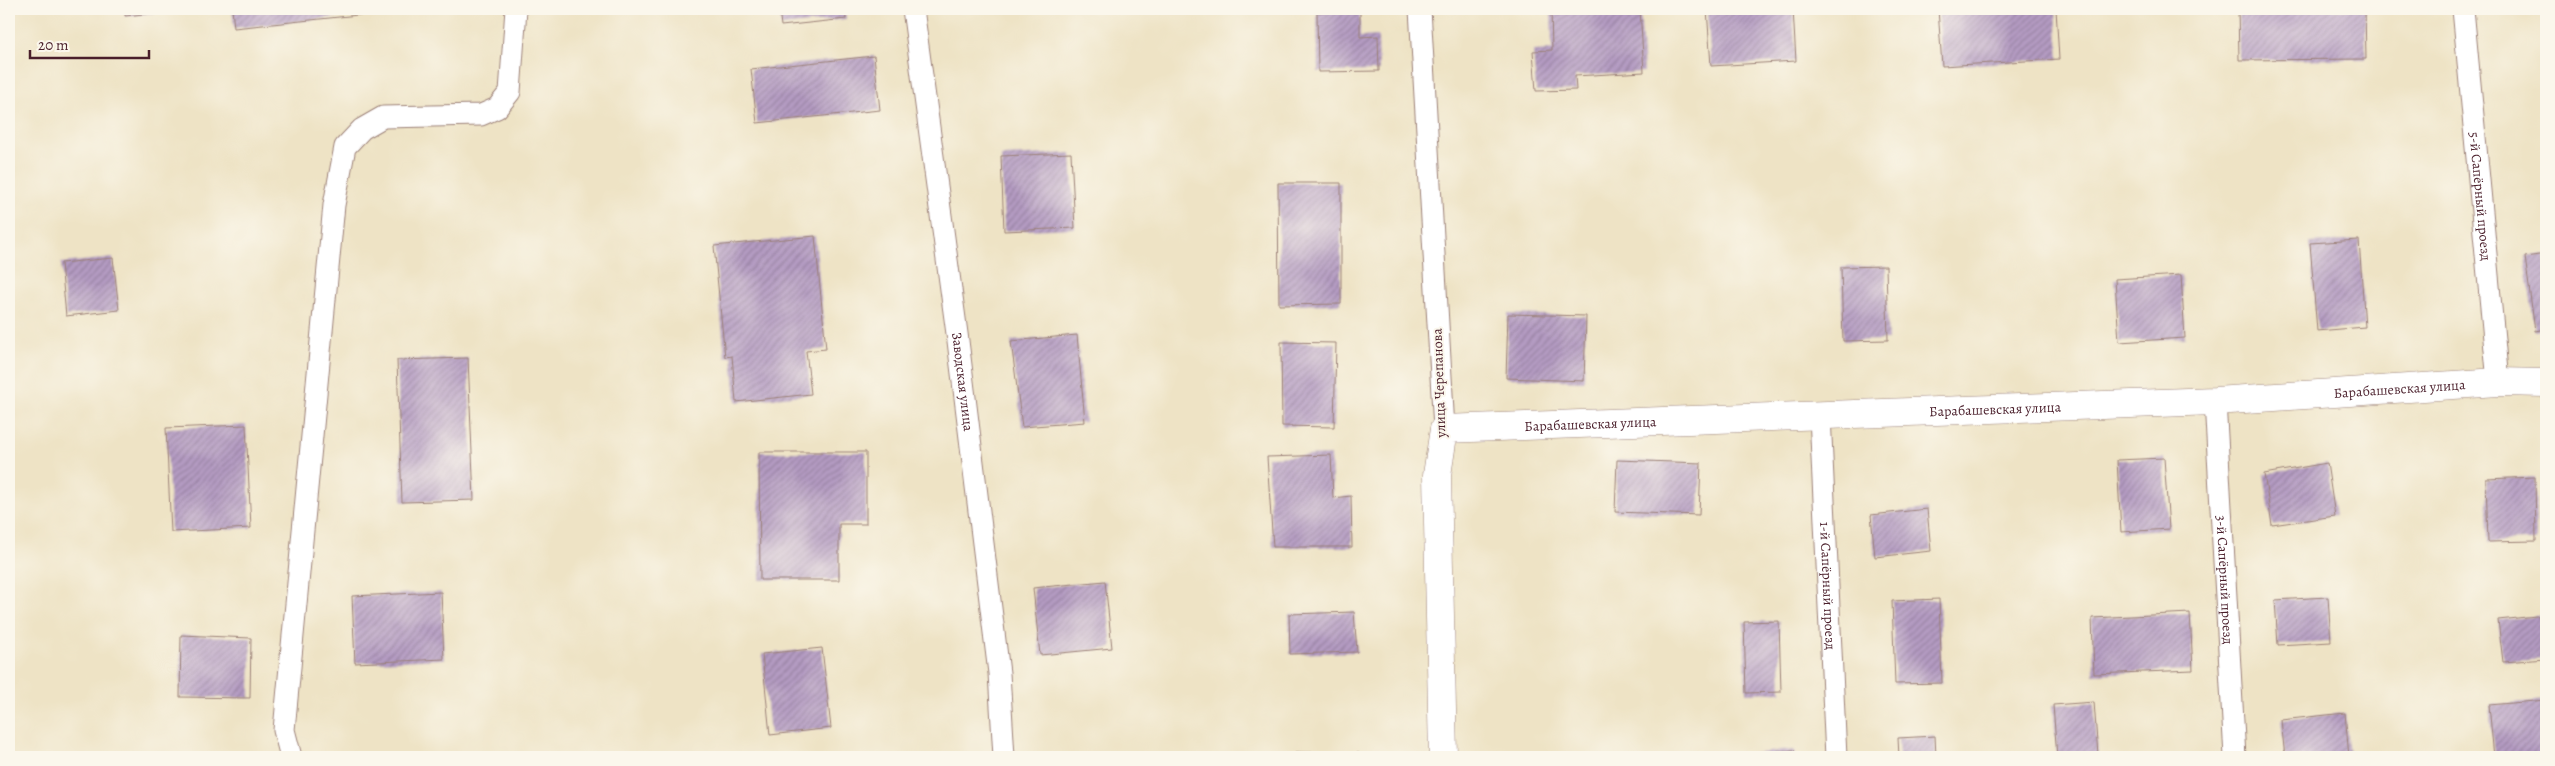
<svg xmlns="http://www.w3.org/2000/svg" width="2555" height="766" font-family="Alegreya,serif">
  <style>
    .building { fill: url(#building-hatch) }
    .lines { fill: none; stroke-linecap: round; stroke-linejoin: round }
    .service-casing { stroke: #9c8178; stroke-width: 23 }
    .minor-casing { stroke: #9c8178; stroke-width: 29 }
    .service { stroke: #fff; stroke-width: 21 }
    .minor { stroke: #fff; stroke-width: 28 }
    .labels { text-anchor: middle; dominant-baseline: central; stroke-width: 4; stroke-linejoin: round; paint-order: stroke }
    .street-label { font-size: 14px; fill: #4a1f2b; stroke: #fbf7ec }
  </style>
  <defs>
    <pattern id="building-hatch" width="6" height="6" patternUnits="userSpaceOnUse" patternTransform="scale(1.25)"><rect width="6" height="6" fill="#b49bc2"/><path d="M-1 1l2-2M0 6l6-6M5 7l2-2" fill="none" stroke="#947e9e"/></pattern>
  </defs>
  <rect width="100%" height="100%" fill="#fbf7ec"/>
  <filter id="ink" filterUnits="userSpaceOnUse"><feTurbulence type="fractalNoise" baseFrequency=".02" numOctaves="2"/><feDisplacementMap in="SourceGraphic" scale="10" xChannelSelector="R" yChannelSelector="G"/><feConvolveMatrix kernelMatrix="1 2 1 2 8 2 1 2 1" color-interpolation-filters="sRGB"/></filter>
  <filter id="wash" filterUnits="userSpaceOnUse"><feTurbulence type="fractalNoise" baseFrequency=".0096" numOctaves="4" result="noise"/><feDisplacementMap in="SourceGraphic" scale="20" xChannelSelector="R" yChannelSelector="G"/><feGaussianBlur stdDeviation="1.12" result="paint"/><feColorMatrix in="noise" values="0 0 0 0 0 0 0 0 0 0 0 0 0 0 0 0 0 1.4 0 .05"/><feComposite in="paint" operator="in"/></filter>
  <g filter="url(#wash)">
    <rect width="100%" height="100%" fill="#eee3c5"/>
    <g id="blocks">
      <g class="building">
        <polygon points="125,9 180,9 181,10 125,16"/>
        <polygon points="232,9 406,9 406,10 234,28"/>
        <polygon points="779,9 845,9 846,19 781,26"/>
        <polygon points="1551,9 1640,9 1644,72 1575,76 1576,90 1536,91 1533,51 1552,50"/>
        <polygon points="1707,9 1793,9 1796,61 1711,66"/>
        <polygon points="1938,9 2056,9 2059,59 1942,66"/>
        <polygon points="2238,9 2365,9 2366,59 2239,60"/>
        <polygon points="1360,11 1360,37 1378,36 1379,71 1318,72 1317,12"/>
        <polygon points="874,56 880,110 757,123 751,69"/>
        <polygon points="1071,153 1075,228 1004,231 1001,156"/>
        <polygon points="1278,183 1341,183 1341,304 1279,305"/>
        <polygon points="815,236 826,349 806,351 811,394 736,402 732,356 725,357 714,246"/>
        <polygon points="2359,240 2365,327 2317,331 2310,243"/>
        <polygon points="2546,254 2546,329 2535,331 2525,257"/>
        <polygon points="113,258 119,310 66,316 61,263"/>
        <polygon points="1886,266 1888,340 1843,341 1841,267"/>
        <polygon points="2181,275 2185,338 2119,342 2115,279"/>
        <polygon points="1508,314 1586,316 1584,381 1506,378"/>
        <polygon points="1077,335 1085,422 1022,427 1011,341"/>
        <polygon points="1281,342 1336,343 1334,427 1282,426"/>
        <polygon points="468,358 474,500 402,502 397,360"/>
        <polygon points="246,425 251,528 171,532 166,428"/>
        <polygon points="759,452 866,452 866,524 839,524 839,580 760,580"/>
        <polygon points="1331,455 1333,498 1351,496 1352,547 1273,547 1267,457"/>
        <polygon points="2164,458 2169,529 2121,532 2117,460"/>
        <polygon points="1617,460 1701,463 1699,515 1615,512"/>
        <polygon points="2327,463 2335,516 2272,525 2264,474"/>
        <polygon points="2535,477 2536,541 2488,542 2486,479"/>
        <polygon points="1927,509 1931,551 1875,557 1871,515"/>
        <polygon points="1105,581 1112,648 1040,655 1033,588"/>
        <polygon points="441,592 444,659 355,663 352,596"/>
        <polygon points="2328,597 2331,642 2278,645 2275,600"/>
        <polygon points="1939,599 1942,683 1895,684 1892,601"/>
        <polygon points="1354,612 1357,652 1290,654 1289,614"/>
        <polygon points="2190,613 2193,670 2094,674 2092,618"/>
        <polygon points="2546,615 2546,659 2503,662 2498,620"/>
        <polygon points="1779,621 1781,692 1746,693 1744,622"/>
        <polygon points="181,635 251,638 250,698 180,697"/>
        <polygon points="822,648 831,728 770,735 762,654"/>
        <polygon points="2546,700 2546,757 2494,757 2489,705"/>
        <polygon points="2094,702 2098,755 2057,757 2053,705"/>
        <polygon points="2345,713 2349,757 2285,757 2281,720"/>
        <polygon points="1935,736 1936,757 1899,757 1898,738"/>
        <polygon points="1794,750 1795,757 1745,757 1744,754"/>
        <polygon points="1296,752 1359,753 1359,757 1295,757"/>
      </g>
    </g>
  </g>
  <g filter="url(#ink)">
    <use href="#blocks" fill-opacity="0" stroke="#9c8178" stroke-width="1"/>
    <g class="lines">
      <g class="service-casing">
        <g id="service">
          <path id="s1" d="M913,9L958,341L999,673L1004,757"/>
          <polyline points="1420,9 1444,429"/>
          <path id="s2" d="M2463,9L2498,382"/>
          <path id="s3" d="M2215,401L2235,757"/>
          <path id="s4" d="M1820,415L1836,757"/>
          <polyline points="291,757 284,730 334,205 345,147 362,129 383,117 481,115 497,108 510,92 516,9"/>
        </g>
      </g>
      <g class="minor-casing">
        <g id="minor">
          <path id="s5" d="M1443,757L1437,475L1444,429L2215,401L2498,382L2546,383"/>
        </g>
      </g>
      <use href="#service" class="service"/>
      <use href="#minor" class="minor"/>
    </g>
  </g>
  <g class="labels">
    <g class="street-label">
      <text stroke="none"><textPath href="#s2" startOffset="188">5-й Сапёрный проезд</textPath></text>
      <text stroke="none"><textPath href="#s1" startOffset="376">Заводская улица</textPath></text>
      <text transform="translate(1439 383) rotate(-92)">улица Черепанова</text>
      <text stroke="none"><textPath href="#s5" startOffset="1285">Барабашевская улица</textPath></text>
      <text stroke="none"><textPath href="#s5" startOffset="880">Барабашевская улица</textPath></text>
      <text stroke="none"><textPath href="#s5" startOffset="475">Барабашевская улица</textPath></text>
      <text stroke="none"><textPath href="#s3" startOffset="179">3-й Сапёрный проезд</textPath></text>
      <text stroke="none"><textPath href="#s4" startOffset="171">1-й Сапёрный проезд</textPath></text>
    </g>
  </g>
  <rect width="2555" height="766" fill="none" stroke="#fbf7ec" stroke-width="30"/>
  <path d="M30 50v8h119v-8" fill="none" stroke="#4a1f2b" stroke-width="2.5"/>
  <text x="38" y="50" font-size="15" fill="#4a1f2b" stroke="#fbf7ec" stroke-width="4" paint-order="stroke">20 m</text>
</svg>
